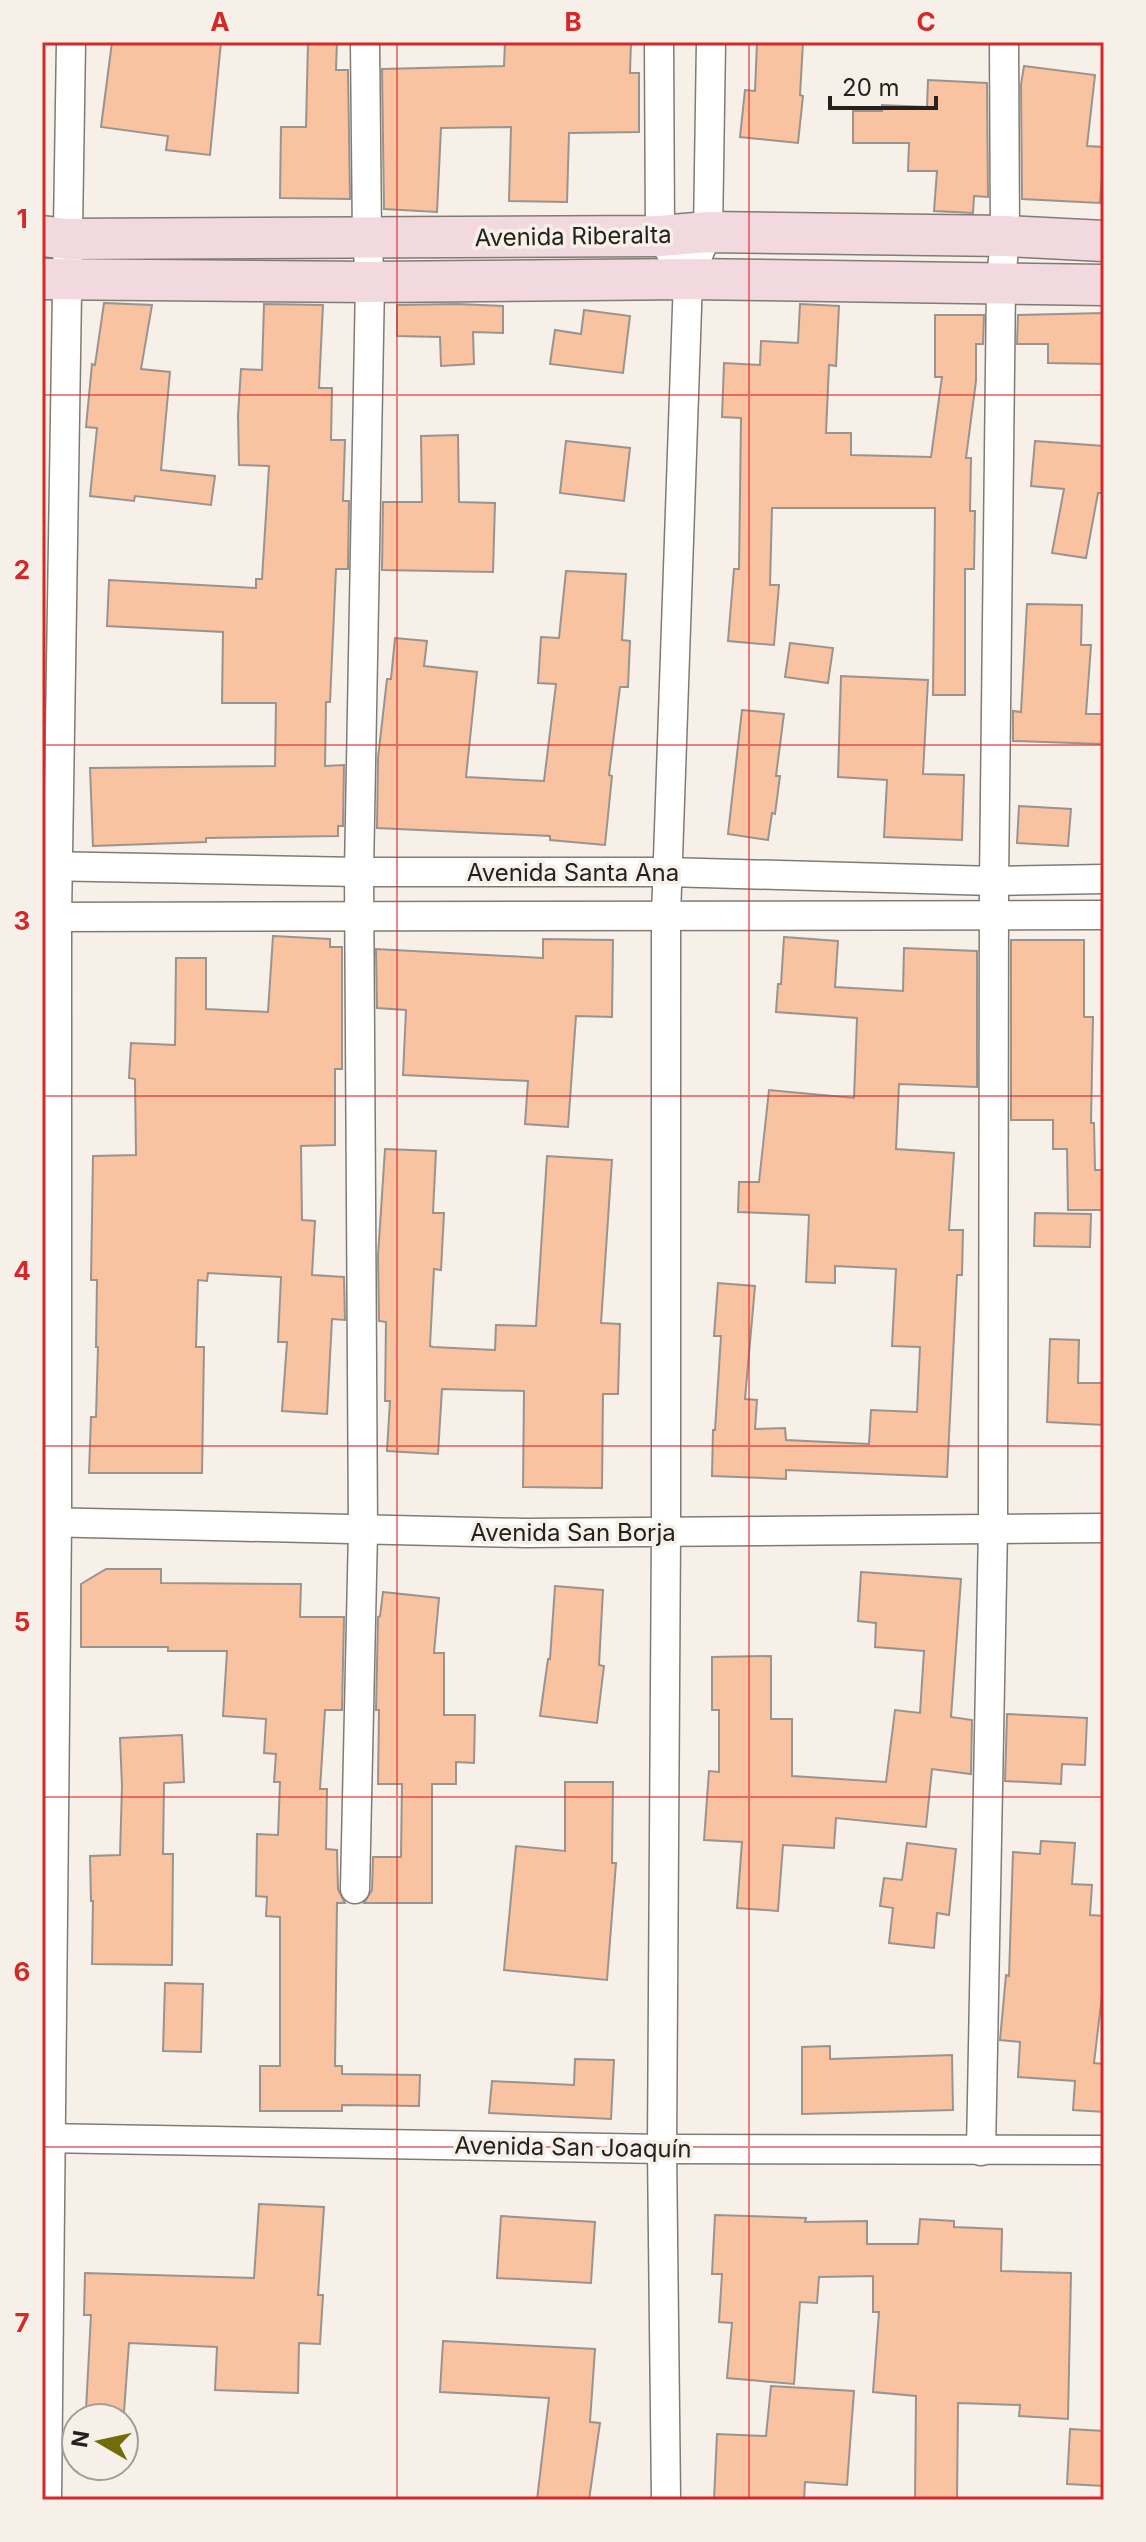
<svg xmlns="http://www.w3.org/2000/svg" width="1146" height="2542" font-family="Inter,sans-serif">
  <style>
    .building { fill: #f9c2a1; stroke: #9b938e; stroke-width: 2 }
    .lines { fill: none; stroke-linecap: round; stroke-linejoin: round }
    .street-casing { stroke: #807b74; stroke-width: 31 }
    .secondary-casing { stroke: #807b74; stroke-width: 43 }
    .street { stroke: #fff; stroke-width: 28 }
    .secondary { stroke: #f2d9e0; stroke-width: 40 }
    .grid { fill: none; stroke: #d62828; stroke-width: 2; stroke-opacity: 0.55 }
    .labels { text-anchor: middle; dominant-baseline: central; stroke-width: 7; stroke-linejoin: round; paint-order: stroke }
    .street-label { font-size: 24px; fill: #24221f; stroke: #f6f0e9 }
    .neatline { fill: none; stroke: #d62828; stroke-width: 3 }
    .grid-label { font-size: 26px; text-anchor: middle; font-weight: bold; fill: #d62828 }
  </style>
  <rect width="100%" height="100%" fill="#f6f0e9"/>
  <g class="building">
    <polygon points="112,42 221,42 210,155 166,150 168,136 101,127"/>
    <polygon points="308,42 337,42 336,70 348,70 350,199 280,198 281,127 306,127"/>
    <polygon points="505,42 631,42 630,73 639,73 639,132 569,133 567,202 509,201 511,127 441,128 437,212 384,209 382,69 504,66"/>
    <polygon points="757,42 803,42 800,95 803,96 798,143 740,137 745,90 755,91"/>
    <polygon points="1024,66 1095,75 1087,146 1104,147 1100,203 1022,199 1021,84"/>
    <polygon points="928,80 987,83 988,197 974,196 973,213 934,211 937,171 908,171 909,143 853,143 853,111 882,111 882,105 927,107"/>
    <polygon points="104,303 152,305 141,369 170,372 161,470 215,476 211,505 135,496 134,501 90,496 97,428 86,427 92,364 95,365"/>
    <polygon points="264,304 323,305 319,388 332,388 331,440 345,440 343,501 349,501 348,569 336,569 330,702 326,702 325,766 344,765 343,826 338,826 338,836 206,838 206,842 93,846 90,768 275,766 276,703 222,703 223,632 107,626 109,580 256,588 256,579 262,579 269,466 239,465 238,416 241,369 262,370"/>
    <polygon points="457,304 503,306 503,333 473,332 474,364 441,366 440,337 397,336 397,305"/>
    <polygon points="800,304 839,306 836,366 829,365 826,433 851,433 851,455 931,457 942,377 935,377 935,315 984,315 983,344 976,344 976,381 966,458 971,458 970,511 975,511 974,569 965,569 965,695 933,695 935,508 772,508 770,585 779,585 774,645 728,641 734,569 739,569 741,418 722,417 724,363 760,365 761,341 798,343"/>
    <polygon points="584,310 630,316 623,373 550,364 555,330 581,334"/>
    <polygon points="1104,313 1104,364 1048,363 1048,344 1017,344 1018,315"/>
    <polygon points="458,435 459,502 495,503 493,572 382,570 383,502 422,502 421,436"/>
    <polygon points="566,441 630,448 624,501 560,493"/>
    <polygon points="1035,441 1104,446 1104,493 1098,493 1086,558 1052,553 1064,489 1031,486"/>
    <polygon points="566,571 626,574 622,640 630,641 628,687 620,687 609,775 612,776 605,845 550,840 550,836 377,828 378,758 387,679 391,679 395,638 427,641 424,666 477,672 466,777 544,781 556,684 538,683 541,637 559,638"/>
    <polygon points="1027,604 1082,605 1081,645 1091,645 1086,714 1104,714 1102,744 1013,741 1013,711 1021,712"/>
    <polygon points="790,643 833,648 828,683 785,677"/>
    <polygon points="841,676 928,680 923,774 964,775 962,840 884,837 887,780 838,777"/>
    <polygon points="742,710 784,714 776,776 780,776 775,814 772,813 768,840 728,834"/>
    <polygon points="1019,806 1071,809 1068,846 1017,843"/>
    <polygon points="273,936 330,939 330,947 342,947 342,1069 335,1069 335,1145 301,1146 302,1220 315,1221 312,1275 344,1277 345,1320 332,1319 327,1414 282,1411 287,1342 278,1342 281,1277 208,1273 207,1281 198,1280 196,1347 204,1347 202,1473 89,1473 91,1417 96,1417 98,1347 96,1347 97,1280 91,1280 93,1156 136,1155 135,1079 129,1078 131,1043 175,1045 176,958 206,958 206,1009 268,1012"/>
    <polygon points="784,937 838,941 835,987 903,991 904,948 977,951 977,1087 899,1084 896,1149 954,1153 949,1230 963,1230 962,1275 957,1275 947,1477 786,1470 786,1479 712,1476 713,1430 715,1430 721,1336 714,1336 718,1283 755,1286 745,1399 757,1400 755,1429 785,1428 786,1440 869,1444 871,1410 917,1412 920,1347 892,1346 896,1269 835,1266 835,1283 806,1282 809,1215 738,1212 739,1182 759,1182 769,1090 854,1098 857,1018 776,1012 778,984 781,984"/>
    <polygon points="543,939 613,940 612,1017 576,1016 568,1127 525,1124 528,1081 403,1075 406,1010 377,1008 376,949 543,958"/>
    <polygon points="1011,940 1084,940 1084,1017 1093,1017 1091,1123 1094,1123 1095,1170 1104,1170 1104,1210 1068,1210 1067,1149 1053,1149 1053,1120 1011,1120"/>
    <polygon points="385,1149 436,1151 433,1213 444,1213 441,1270 434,1269 430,1346 433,1347 495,1350 496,1325 536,1326 547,1156 612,1160 601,1323 620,1324 618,1394 603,1394 602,1488 523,1487 524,1391 442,1389 438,1454 387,1451 390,1401 385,1401 386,1322 379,1321 378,1256"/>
    <polygon points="1035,1213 1091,1214 1090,1247 1034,1246"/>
    <polygon points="1050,1339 1079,1340 1078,1383 1104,1383 1104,1425 1047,1422"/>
    <polygon points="106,1569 161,1569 161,1583 301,1584 300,1617 344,1617 342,1710 325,1710 320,1789 327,1789 326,1849 337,1850 338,1889 345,1903 337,1903 335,2066 342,2066 342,2074 420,2075 419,2106 342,2105 342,2111 260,2111 260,2066 280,2066 280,1917 266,1916 267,1897 256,1896 257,1834 278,1835 280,1782 274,1782 276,1754 264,1753 266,1719 223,1716 227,1651 168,1651 168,1647 81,1647 81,1584"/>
    <polygon points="861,1572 961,1579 951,1717 972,1720 971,1774 932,1769 926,1827 836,1818 834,1848 783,1845 778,1911 737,1908 742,1842 704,1840 709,1771 719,1772 719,1710 712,1710 712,1657 771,1656 771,1719 792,1719 792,1776 886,1782 895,1710 920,1713 924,1651 875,1647 876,1623 858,1621"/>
    <polygon points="555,1586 603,1590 599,1665 604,1666 597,1723 540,1716 548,1659 550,1659"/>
    <polygon points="383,1592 439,1598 434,1653 444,1653 444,1715 475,1715 474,1763 456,1762 456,1784 432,1784 432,1903 364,1903 372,1890 373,1857 401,1857 402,1784 378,1784 379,1710 376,1710 378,1617 380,1616"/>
    <polygon points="1007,1714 1087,1718 1085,1765 1062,1764 1061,1784 1005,1781"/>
    <polygon points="182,1735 184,1782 164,1783 163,1854 173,1854 172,1965 92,1964 93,1901 91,1901 90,1856 120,1855 122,1786 120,1738"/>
    <polygon points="565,1782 613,1782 612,1863 616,1863 607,1980 504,1970 516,1846 565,1851"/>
    <polygon points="1041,1841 1075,1843 1072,1884 1092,1885 1090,1915 1104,1916 1104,1978 1094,2063 1104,2064 1104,2112 1073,2110 1075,2081 1018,2077 1020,2042 1000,2040 1006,1975 1009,1976 1013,1852 1040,1854"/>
    <polygon points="907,1843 956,1849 949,1915 937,1913 934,1948 889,1943 893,1908 880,1906 884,1878 902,1880"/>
    <polygon points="165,1983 203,1984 201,2052 163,2051"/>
    <polygon points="830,2046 830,2059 952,2055 953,2110 802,2114 802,2047"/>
    <polygon points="575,2059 614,2060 611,2119 489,2113 492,2081 574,2085"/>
    <polygon points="259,2204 324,2207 318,2295 323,2295 320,2344 299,2343 298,2393 215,2390 217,2347 129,2343 124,2412 86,2410 91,2315 84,2315 85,2273 254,2278"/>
    <polygon points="715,2215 806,2218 805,2222 867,2221 867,2244 918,2244 920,2219 954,2221 954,2227 1002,2229 1001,2271 1071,2273 1068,2419 1019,2416 1020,2405 958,2403 957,2500 915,2500 916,2396 873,2392 879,2312 873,2312 873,2276 819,2277 817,2303 800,2302 794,2384 727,2378 732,2323 719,2322 722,2274 712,2274"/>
    <polygon points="501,2216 595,2222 591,2283 497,2278"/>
    <polygon points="443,2341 595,2349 590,2422 600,2423 589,2500 537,2500 549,2398 440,2392"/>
    <polygon points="771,2386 854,2391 847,2485 805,2482 804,2500 714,2500 717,2434 766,2436"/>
    <polygon points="1070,2429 1104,2431 1104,2486 1067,2484"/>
  </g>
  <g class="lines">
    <g class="street-casing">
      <g id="street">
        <polyline points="659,42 660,236 688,279"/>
        <polyline points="42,866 359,872 667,872 994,881 1104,879"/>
        <polyline points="42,917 1104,915"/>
        <polyline points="42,1522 525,1533 1104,1528"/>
        <polyline points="355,1889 363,1531 359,872 370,282 367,237 365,42"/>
        <polyline points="42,2138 662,2149 1104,2150"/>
        <polyline points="981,2151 993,1527 994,881 1001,283 1005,236 1004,42"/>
        <polyline points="47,2500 57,1522 57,917 71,42"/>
        <polyline points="666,2500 662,2149 666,1533 666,916 688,279 708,232 711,42"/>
      </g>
    </g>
    <g class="secondary-casing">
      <g id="secondary">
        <polyline points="42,236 68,239 660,236 708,232 1005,236 1104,241"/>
        <polyline points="42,279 370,282 688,279 1104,285"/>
      </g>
    </g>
    <use href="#street" class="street"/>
    <use href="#secondary" class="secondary"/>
  </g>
  <path class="grid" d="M397,42V2500M749,42V2500M42,395H1104M42,745H1104M42,1096H1104M42,1446H1104M42,1797H1104M42,2147H1104"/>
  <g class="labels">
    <g class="street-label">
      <text transform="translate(573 236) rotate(-1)">Avenida Riberalta</text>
      <text x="573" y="872">Avenida Santa Ana</text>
      <text x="573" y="1532">Avenida San Borja</text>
      <text transform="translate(573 2147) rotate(1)">Avenida San Joaquín</text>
    </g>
  </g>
  <rect width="1146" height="2542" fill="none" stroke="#f6f0e9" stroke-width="88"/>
  <g transform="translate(100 2442) rotate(279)"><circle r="38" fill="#f6f0e9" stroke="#a29e98" stroke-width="2"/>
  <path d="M0-6L14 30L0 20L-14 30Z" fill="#726d0b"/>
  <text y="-12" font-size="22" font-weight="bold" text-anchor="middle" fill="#24221f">N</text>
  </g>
  <path d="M830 96v12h106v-12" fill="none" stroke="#24221f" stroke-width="4"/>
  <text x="842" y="96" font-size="24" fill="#24221f" stroke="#f6f0e9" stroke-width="6" paint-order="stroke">20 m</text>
  <rect x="44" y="44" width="1058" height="2454" class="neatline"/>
  <g class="grid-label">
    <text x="220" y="31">A</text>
    <text x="573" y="31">B</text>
    <text x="926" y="31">C</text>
    <text x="22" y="228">1</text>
    <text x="22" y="579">2</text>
    <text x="22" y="930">3</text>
    <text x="22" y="1280">4</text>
    <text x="22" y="1631">5</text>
    <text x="22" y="1981">6</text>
    <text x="22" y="2332">7</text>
  </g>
</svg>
